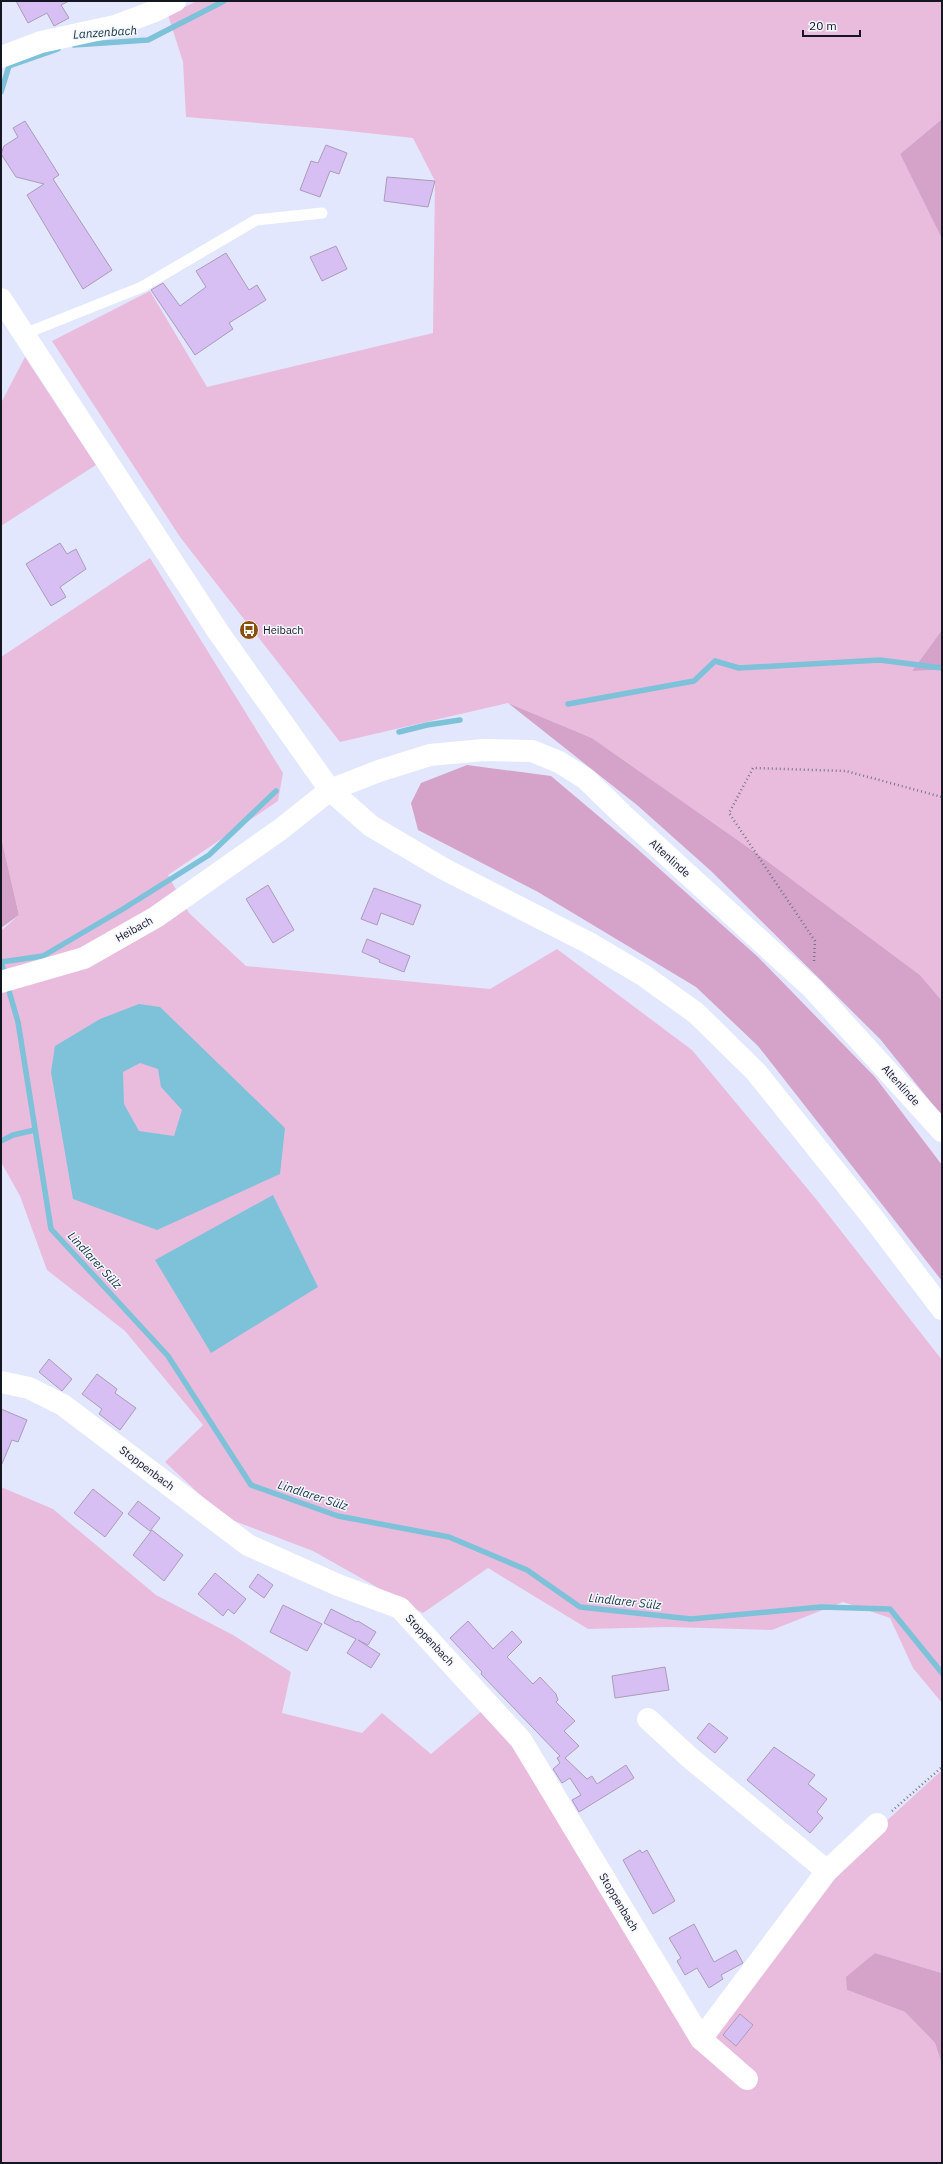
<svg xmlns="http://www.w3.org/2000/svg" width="943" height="2164" font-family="'IBM Plex Sans',sans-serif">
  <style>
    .green { fill: #e9bcde }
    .forest { fill: #d5a3c9 }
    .water { fill: #7dc2d9; fill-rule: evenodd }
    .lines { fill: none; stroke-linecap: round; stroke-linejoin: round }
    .stream { stroke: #7dc2d9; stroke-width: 5.5 }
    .building { fill: #d8bff3; stroke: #aa9bbb }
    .path { stroke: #747788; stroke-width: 2.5; stroke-dasharray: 1 3; stroke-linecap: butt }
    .service { stroke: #fff; stroke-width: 11 }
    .minor { stroke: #fff; stroke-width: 22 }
    .tertiary { stroke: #fff; stroke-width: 22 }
    .secondary { stroke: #fff; stroke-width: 22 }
    .labels { text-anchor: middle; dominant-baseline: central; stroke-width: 3; stroke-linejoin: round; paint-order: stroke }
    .poi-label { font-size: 11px; fill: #141622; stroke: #f4f5fd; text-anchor: start }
    .street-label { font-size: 11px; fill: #141622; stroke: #f4f5fd }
    .water-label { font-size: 12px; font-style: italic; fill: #153741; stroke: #f4f5fd }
  </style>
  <rect width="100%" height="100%" fill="#e3e7fd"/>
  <g class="green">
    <polygon points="197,1 942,1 942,119 900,154 942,239 942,630 912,671 942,670 942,1001 920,975 759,855 592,738 508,703 340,742 180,537 52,341 150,291 207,387 433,333 435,181 413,138 330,129 186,117 183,62 168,15"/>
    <polygon points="25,357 96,465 1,526 1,403"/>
    <polygon points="150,558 283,773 278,801 168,875 189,913 246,966 490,989 557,949 692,1050 816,1199 942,1360 942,1703 913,1668 890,1618 843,1602 772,1630 669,1627 588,1629 488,1568 423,1613 313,1551 224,1517 165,1462 203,1425 125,1331 47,1270 20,1196 1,1162 1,931 19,915 1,837 1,657"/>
    <polygon points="1,1487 53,1509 156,1595 233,1635 291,1672 282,1713 362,1733 382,1713 431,1754 490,1704 700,2037 807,1894 942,1770 942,1973 875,1953 847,1990 905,2012 935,2043 942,2065 942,2163 1,2163"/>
  </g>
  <g class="forest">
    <polygon points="942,119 942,239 900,154"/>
    <polygon points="942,630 942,670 912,671"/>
    <polygon points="508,703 592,738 759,855 920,975 942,1001 942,1116 880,1039 711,871 637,805"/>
    <polygon points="467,765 551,776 634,846 758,957 875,1077 942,1165 942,1281 758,1046 696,987 538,892 418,830 411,803 421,783"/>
    <polygon points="1,837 19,915 1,928"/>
    <polygon points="875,1953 942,1973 942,2065 935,2043 905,2012 847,1990 846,1977"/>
  </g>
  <g class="water">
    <path d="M139,1004L160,1007L285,1128L280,1174L157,1230L73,1199L51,1072L55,1046L100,1019ZM140,1063L158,1069L161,1087L182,1110L174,1136L139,1131L124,1104L123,1072Z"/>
    <polygon points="273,1195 318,1287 211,1353 155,1260"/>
  </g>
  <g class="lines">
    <g class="stream">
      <polyline points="74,45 148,40 224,1"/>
      <polyline points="1,92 9,66 58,49"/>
      <polyline points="568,704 694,681 715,661 739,668 880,660 942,668"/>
      <polyline points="399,732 427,725 460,720"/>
      <polyline points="1,961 5,976"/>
      <polyline points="1,962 43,956 123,909 209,855 276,791"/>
      <polyline points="7,984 18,1022 51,1229 168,1356 251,1485 338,1516 449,1537 527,1570 580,1607 691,1619 821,1607 890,1609 942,1673"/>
      <polyline points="1,1141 13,1135 35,1130"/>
    </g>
  </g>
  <g class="building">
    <polygon points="16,1 69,1 61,5 69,18 54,26 47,13 28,23"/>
    <polygon points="25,121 59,175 53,179 112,270 83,289 27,195 44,184 16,177 1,154 4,146 18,137 13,128"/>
    <polygon points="326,145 347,153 339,174 330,171 320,197 300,190 311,161 318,163"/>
    <polygon points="387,177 435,181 428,207 384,201"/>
    <polygon points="336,246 347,269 322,281 310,257"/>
    <polygon points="226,253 249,290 257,285 266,300 229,323 233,329 195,355 151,290 163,283 180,306 206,287 196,271"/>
    <polygon points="60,543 67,554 76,549 86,569 60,587 66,597 51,606 26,564"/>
    <polygon points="268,885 294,930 273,943 246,899"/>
    <polygon points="374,888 421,905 413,925 381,913 377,925 361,919"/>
    <polygon points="367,939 410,956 404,972 379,962 380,960 362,952"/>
    <polygon points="49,1359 72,1379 62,1391 39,1372"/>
    <polygon points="97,1374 117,1389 115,1393 136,1408 120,1430 99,1414 102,1409 82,1394"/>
    <polygon points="1,1409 27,1420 18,1442 12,1440 1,1466"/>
    <polygon points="93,1489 123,1513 105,1537 74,1513"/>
    <polygon points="138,1501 160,1518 150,1531 128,1514"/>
    <polygon points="152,1530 183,1555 164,1581 133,1555"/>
    <polygon points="215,1573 246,1599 234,1614 228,1609 223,1616 198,1594"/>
    <polygon points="258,1574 273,1585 264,1598 249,1587"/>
    <polygon points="283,1605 322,1624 307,1651 270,1632"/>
    <polygon points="331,1609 357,1622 358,1621 376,1632 368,1645 358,1640 380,1654 371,1668 347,1653 356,1639 324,1623"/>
    <polygon points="468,1621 493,1649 512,1631 522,1642 507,1657 533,1684 540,1677 556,1694 558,1700 556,1702 575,1721 564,1731 579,1746 565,1758 587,1779 592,1776 597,1784 626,1765 634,1778 579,1812 572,1800 581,1795 570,1778 562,1783 553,1769 560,1763 557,1758 560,1756 481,1674 482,1672 450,1638"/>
    <polygon points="665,1667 669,1690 615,1698 612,1676"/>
    <polygon points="709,1723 728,1738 715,1753 697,1738"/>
    <polygon points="774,1747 815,1775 808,1784 827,1799 817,1812 823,1818 810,1833 747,1780"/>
    <polygon points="640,1850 642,1853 647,1850 675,1901 653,1914 623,1860"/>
    <polygon points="694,1924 714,1962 736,1950 743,1963 721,1975 723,1979 709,1988 697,1968 685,1975 677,1961 681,1958 669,1938"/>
    <polygon points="740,2014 753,2025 736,2046 723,2035"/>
  </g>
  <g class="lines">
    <g class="path">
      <polyline points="814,961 815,941 729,813 753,768 846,771 942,797"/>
      <polyline points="892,1811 942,1767"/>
    </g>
    <polyline class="service" points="24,334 142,287 256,220 322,213"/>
    <g class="minor">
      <polyline points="1,57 41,42 115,26 155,11 175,1"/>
      <polyline points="1,982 84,958 156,917 281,829 330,790"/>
      <polyline points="1,1382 29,1388 63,1405 248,1545 338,1585 400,1608 521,1740 701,2039 747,2079"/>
      <polyline points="648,1719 689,1757 827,1871"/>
      <polyline points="701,2039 827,1871 877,1824"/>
    </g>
    <polyline class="tertiary" points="330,790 379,771 430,755 484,750 532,751 559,762 586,779 622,814 812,988 942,1131"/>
    <polyline class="secondary" points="1,299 219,633 330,790 371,826 444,869 589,943 643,975 696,1013 756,1072 873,1218 942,1309"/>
  </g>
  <defs>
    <g id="bus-disc" transform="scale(1)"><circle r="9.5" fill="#8b500e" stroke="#f4f5fd"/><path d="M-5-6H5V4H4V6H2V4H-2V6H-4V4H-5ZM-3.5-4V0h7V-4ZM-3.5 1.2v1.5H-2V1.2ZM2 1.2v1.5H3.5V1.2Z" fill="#fff"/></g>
  </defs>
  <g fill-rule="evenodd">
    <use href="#bus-disc" x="249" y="630"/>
  </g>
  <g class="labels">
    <g class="poi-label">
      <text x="263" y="630">Heibach</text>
    </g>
    <g class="street-label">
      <text transform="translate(670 858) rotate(42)">Altenlinde</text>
      <text transform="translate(134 929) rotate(-29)">Heibach</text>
      <text transform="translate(901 1085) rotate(48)">Altenlinde</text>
      <text transform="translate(147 1468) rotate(37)">Stoppenbach</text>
      <text transform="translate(430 1640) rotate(47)">Stoppenbach</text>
      <text transform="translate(619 1902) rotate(59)">Stoppenbach</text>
    </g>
    <g class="water-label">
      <text transform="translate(105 32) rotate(-4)">Lanzenbach</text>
      <text transform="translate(95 1260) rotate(47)">Lindlarer Sülz</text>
      <text transform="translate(313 1495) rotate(18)">Lindlarer Sülz</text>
      <text transform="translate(625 1601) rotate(6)">Lindlarer Sülz</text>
    </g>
  </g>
  <rect width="943" height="2164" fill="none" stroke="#141622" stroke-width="4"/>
  <path d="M803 30v6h57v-6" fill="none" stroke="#141622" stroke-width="2"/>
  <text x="809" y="30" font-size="12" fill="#141622" stroke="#f4f5fd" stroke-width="3" paint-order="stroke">20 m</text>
</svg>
